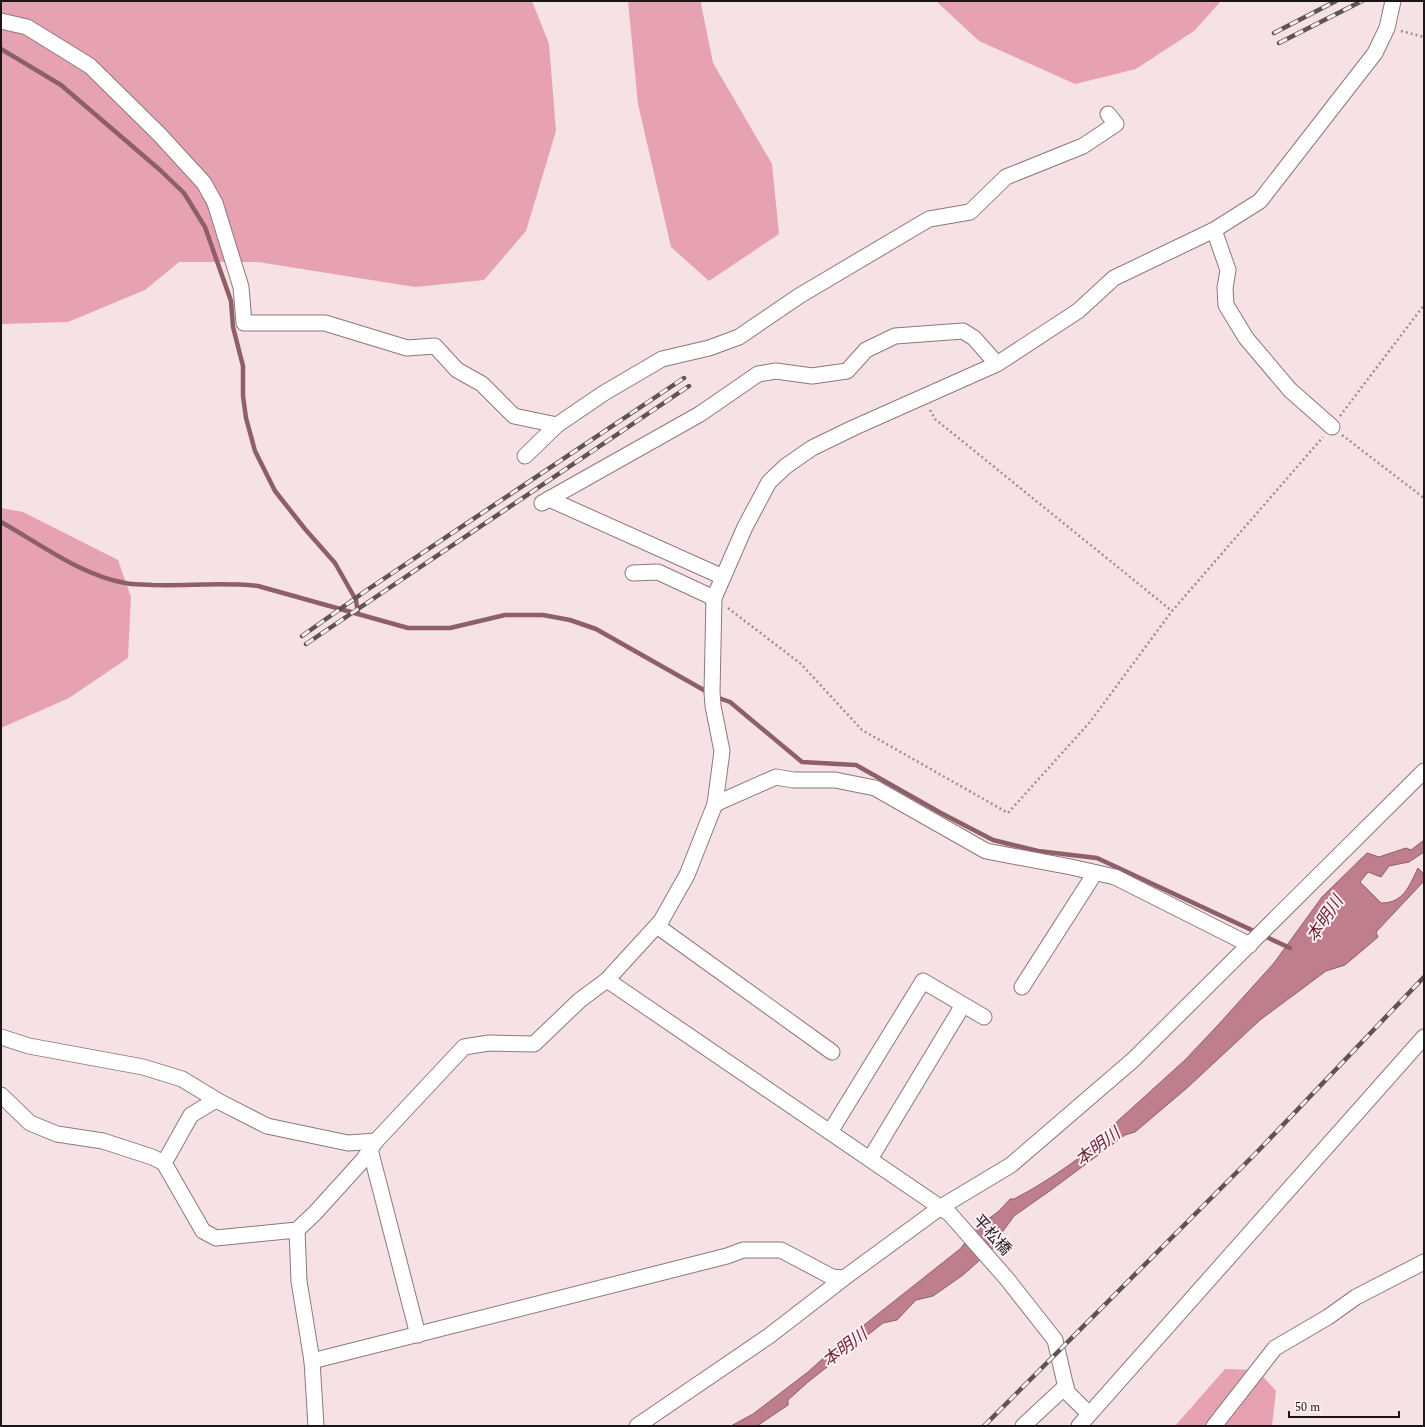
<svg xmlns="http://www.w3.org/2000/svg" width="1425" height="1427" font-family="Spectral,'Noto Sans JP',serif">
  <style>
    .forest { fill: #e6a2b1 }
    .water { fill: #be7e8c; stroke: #8e5f69 }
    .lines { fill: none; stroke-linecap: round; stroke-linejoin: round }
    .stream { stroke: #8e5f69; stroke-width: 4.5 }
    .minor-casing { stroke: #8c797d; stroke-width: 17 }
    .path { stroke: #9f8f92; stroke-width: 2.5; stroke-dasharray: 2 3; stroke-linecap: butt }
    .minor { stroke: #fff; stroke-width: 15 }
    .rail-casing { stroke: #5e5355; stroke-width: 4.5 }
    .rail { stroke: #fef1f3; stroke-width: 3; stroke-dasharray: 9; stroke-linecap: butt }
    .labels { text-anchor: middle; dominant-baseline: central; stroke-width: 4; stroke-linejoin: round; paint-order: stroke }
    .street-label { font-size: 16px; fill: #1d1618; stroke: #fef1f3 }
    .water-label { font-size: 17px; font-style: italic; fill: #6c1e37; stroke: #fef1f3 }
  </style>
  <rect width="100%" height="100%" fill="#f6e1e5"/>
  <g class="forest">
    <polygon points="1,1 532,1 549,44 556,131 526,231 484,280 415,287 258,262 179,262 145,290 68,322 1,324"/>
    <polygon points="628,1 703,1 701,4 713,63 772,164 779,234 709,281 671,247 638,104"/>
    <polygon points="936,1 1221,1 1194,31 1136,69 1075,84 979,41"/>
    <polygon points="1,508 23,512 118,560 131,597 128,658 69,698 1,728"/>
    <polygon points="1225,1369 1257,1370 1276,1391 1272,1426 1175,1426"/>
  </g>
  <path class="water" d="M1424,840V852L1409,862L1389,866L1381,877L1368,872L1360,882L1381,903C1404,903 1409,886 1418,868L1424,874V881L1376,932L1378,937L1345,965L1326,971L1260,1020L1187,1088L1135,1132L1125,1135L1051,1190L1014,1216L1001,1234L997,1245L963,1275L933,1296L916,1300L897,1320L883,1323L808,1382L788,1400V1405L757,1426H731L753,1414L808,1372L830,1352L960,1249L979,1226L999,1211L1010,1199H1014C1051,1180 1084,1155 1116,1129L1111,1127L1185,1060L1219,1024L1274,963L1322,897L1367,853L1379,857L1406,848L1411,850Z"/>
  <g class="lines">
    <g class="stream">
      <polyline points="1,49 61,85 160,170 184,193 205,227 231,301 233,327 243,366 243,396 246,418 255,451 275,491 305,529 335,563 356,600 358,614"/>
      <path d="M1,522C39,543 82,576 125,583C134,585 143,584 152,585C188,586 223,582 258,586L408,628H450L505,615H543L570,620L596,629L709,693"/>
      <polyline points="716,697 730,702 802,762 856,765 941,813 993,840 1038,851 1097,858 1290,948"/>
    </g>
    <g class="minor-casing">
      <g id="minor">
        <polyline points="1,21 27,27 90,66 159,134 204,183 215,203 241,287 244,323 325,323 407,348 435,346 457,370 482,384 514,416 557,425 604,393 662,359 709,348 739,337 799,296 929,219 970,212 1006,177 1083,146 1116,124 1108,114"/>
        <polyline points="1214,230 1228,270 1225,288 1226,305 1246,338 1290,390 1332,427"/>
        <polyline points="525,456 557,425"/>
        <polyline points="549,499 723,577"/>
        <polyline points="542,503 700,414 758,374 776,371 812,376 847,371 866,350 895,336 963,331 974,338 997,364"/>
        <polyline points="633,573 658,572 714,598"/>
        <polyline points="715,804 776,777 793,780 835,780 875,788 986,851 1071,867 1115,877 1250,945"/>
        <polyline points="657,926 832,1052"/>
        <polyline points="607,980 950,1214 1007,1279 1055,1340 1067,1392 1089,1414"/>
        <polyline points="1022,987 1095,873"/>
        <polyline points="1,1037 29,1046 143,1067 182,1079 220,1102 267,1126 348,1143 376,1141"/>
        <polyline points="1,1095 30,1123 57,1134 103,1141 152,1157 164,1163"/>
        <polyline points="216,1100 191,1115 164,1163 203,1231 216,1238 297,1230 315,1213 363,1160 376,1141 464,1047 489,1043 534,1044 580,1000 607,980 661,921 687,875 715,804 722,751 713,706 712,692 714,598 745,527 769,482 786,466 812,448 853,428 997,364 1078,311 1114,278 1214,230 1260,201 1375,53 1387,28 1393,1"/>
        <polyline points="830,1132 923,981 984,1017"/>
        <polyline points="370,1149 418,1335"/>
        <polyline points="870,1159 963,1005"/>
        <polyline points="297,1230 299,1281 312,1361 316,1426"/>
        <polyline points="312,1361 727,1256 743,1250 781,1250 832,1277 844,1278"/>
        <polyline points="637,1426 769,1336 844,1278 941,1207 1011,1165 1133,1060 1424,771"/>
        <polyline points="1023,1426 1066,1386"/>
        <polyline points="1079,1426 1424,1037"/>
        <polyline points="1214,1426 1275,1348 1328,1317 1356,1297 1424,1262"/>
      </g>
    </g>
    <g class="path">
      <polyline points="1401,31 1424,37"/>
      <polyline points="930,410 935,419 1172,611"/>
      <polyline points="1340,416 1424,305"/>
      <polyline points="1342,435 1424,498"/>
      <polyline points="728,608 801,664 862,730 1008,813 1090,722 1172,611 1323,437"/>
    </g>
    <use href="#minor" class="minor"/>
    <g class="rail-casing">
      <g id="rail">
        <polyline points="1274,33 1336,1"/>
        <polyline points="1279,43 1362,1"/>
        <polyline points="302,636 367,590 684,378"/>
        <polyline points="306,644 689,386"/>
        <polyline points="984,1426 1259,1150 1424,977"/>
      </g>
    </g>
    <use href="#rail" class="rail"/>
  </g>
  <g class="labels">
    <g class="street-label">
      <text transform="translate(992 1235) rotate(48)">平松橋</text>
    </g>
    <g class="water-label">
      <text transform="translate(1325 919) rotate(-56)">本明川</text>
      <text transform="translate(1098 1147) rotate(-37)">本明川</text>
      <text transform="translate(845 1348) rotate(-37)">本明川</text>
    </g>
  </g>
  <rect width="1425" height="1427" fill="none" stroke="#1d1618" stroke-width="4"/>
  <path d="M1289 1411v6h110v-6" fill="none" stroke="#1d1618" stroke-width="2"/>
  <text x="1295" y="1411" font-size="12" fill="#1d1618" stroke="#fef1f3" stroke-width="3" paint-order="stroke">50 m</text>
</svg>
